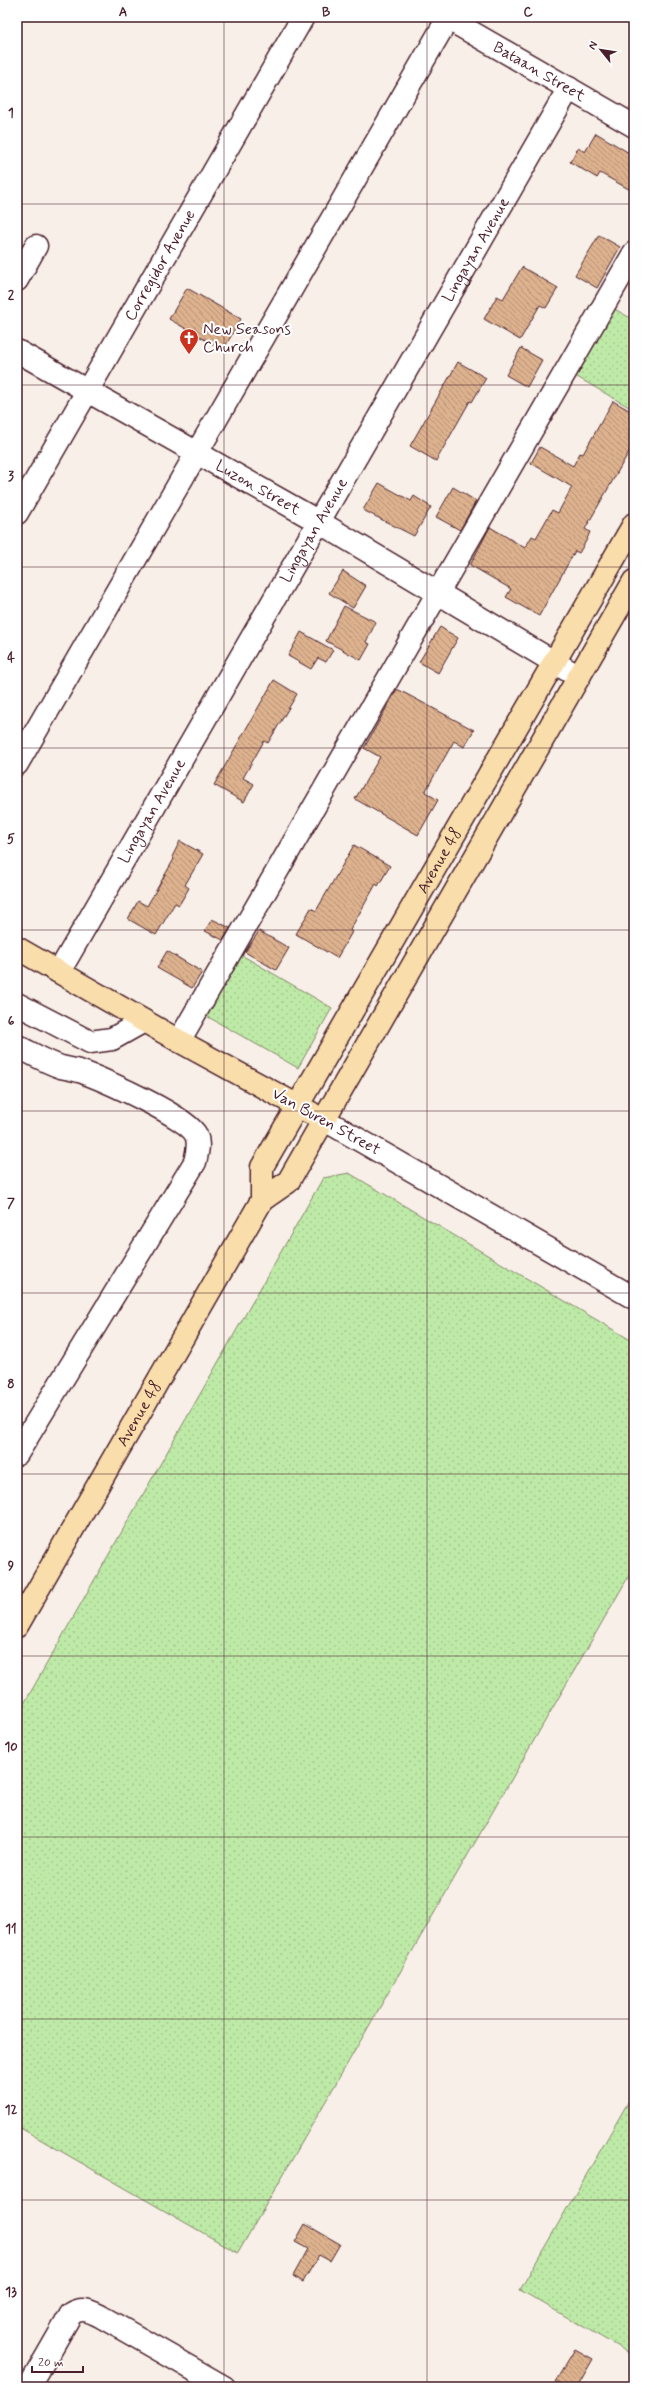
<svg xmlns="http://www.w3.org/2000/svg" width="651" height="2404" font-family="Mynerve,sans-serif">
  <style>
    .grass { fill: url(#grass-dots); stroke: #848469 }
    .building { fill: url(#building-back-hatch); stroke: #4a1f2b }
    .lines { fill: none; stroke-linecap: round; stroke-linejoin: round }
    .minor-casing { stroke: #4a1f2b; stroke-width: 25 }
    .major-casing { stroke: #4a1f2b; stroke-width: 25 }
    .minor { stroke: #fff; stroke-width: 22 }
    .major { stroke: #f9deab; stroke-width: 22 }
    .grid { fill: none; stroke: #4a1f2b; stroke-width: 1; stroke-opacity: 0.55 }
    .labels { text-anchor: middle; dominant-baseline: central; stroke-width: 4; stroke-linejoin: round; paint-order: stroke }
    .street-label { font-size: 16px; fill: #4a1f2b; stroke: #fff }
    .poi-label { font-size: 16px; fill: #4a1f2b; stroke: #fff; text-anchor: start }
    .neatline { fill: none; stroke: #4a1f2b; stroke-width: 1.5 }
    .grid-label { font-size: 13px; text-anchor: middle; font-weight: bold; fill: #4a1f2b }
  </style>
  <defs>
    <pattern id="grass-dots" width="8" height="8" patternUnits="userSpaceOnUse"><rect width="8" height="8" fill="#beeaa7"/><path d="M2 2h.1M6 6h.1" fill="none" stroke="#a5c890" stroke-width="1.8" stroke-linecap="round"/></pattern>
    <pattern id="building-back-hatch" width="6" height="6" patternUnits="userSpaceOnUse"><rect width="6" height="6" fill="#ddb28e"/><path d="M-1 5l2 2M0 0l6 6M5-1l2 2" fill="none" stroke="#b59074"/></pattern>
  </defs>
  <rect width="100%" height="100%" fill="#f8f0e8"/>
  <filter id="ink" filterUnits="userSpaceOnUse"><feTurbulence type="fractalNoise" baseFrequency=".025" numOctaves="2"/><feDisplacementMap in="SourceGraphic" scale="8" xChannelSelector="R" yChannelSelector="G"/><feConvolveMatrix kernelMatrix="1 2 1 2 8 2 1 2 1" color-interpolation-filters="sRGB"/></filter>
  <g filter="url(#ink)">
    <g class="grass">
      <polygon points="611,307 634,320 634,410 572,374"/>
      <polygon points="238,953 332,1008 298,1068 203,1014"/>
      <polygon points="349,1173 634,1342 634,1567 238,2253 17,2126 17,1716 323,1178"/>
      <polygon points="634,2092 634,2356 520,2290"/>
    </g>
    <g class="building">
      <polygon points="596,133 634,156 634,192 600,173 597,178 570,162 578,148 585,152"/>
      <polygon points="599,235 620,247 597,288 575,275"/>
      <polygon points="522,267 558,288 546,308 540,305 520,340 484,319 497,296 503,299"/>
      <polygon points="187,288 241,319 223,350 169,319"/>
      <polygon points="521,348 542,360 527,387 506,375"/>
      <polygon points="458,362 486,378 472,402 470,401 436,461 410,446"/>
      <polygon points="613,401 634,413 634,443 585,529 590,532 586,541 579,553 575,551 539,616 506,597 511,589 470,565 490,527 525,548 532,536 536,538 552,510 558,513 572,487 531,463 540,447 573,466 580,453 583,454"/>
      <polygon points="379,483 411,501 414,496 431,507 414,536 363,510"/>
      <polygon points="453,487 476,501 460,530 436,517"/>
      <polygon points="343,571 366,586 353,608 329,593"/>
      <polygon points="344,606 376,622 366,642 370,644 361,660 326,641"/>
      <polygon points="440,627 458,638 438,673 419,662"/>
      <polygon points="301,632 333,650 326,662 318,658 311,669 288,656"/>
      <polygon points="274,680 297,694 268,743 264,741 243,778 254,784 244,802 214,785"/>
      <polygon points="397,689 474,730 464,747 454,741 425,792 438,800 418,835 355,799 380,757 364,748"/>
      <polygon points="180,841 203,854 185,885 189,888 179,905 175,903 156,935 128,919 138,901 147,906 174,859 172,857"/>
      <polygon points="354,845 390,866 378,886 376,884 350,930 352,932 337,958 296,934 311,908 316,911"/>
      <polygon points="212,919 230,928 223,940 205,931"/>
      <polygon points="259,931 289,948 276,970 245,952"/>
      <polygon points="167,951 202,972 192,988 157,968"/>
      <polygon points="305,2224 340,2244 330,2261 319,2255 303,2282 293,2276 308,2249 295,2242"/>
      <polygon points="575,2349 593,2359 577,2387 564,2387 555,2382"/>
    </g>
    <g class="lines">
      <g class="minor-casing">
        <g id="minor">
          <path id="s1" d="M445,17L634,126"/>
          <polyline points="17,280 36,246"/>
          <path id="s2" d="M17,351L319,522L579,677"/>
          <path id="s3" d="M17,513L303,17"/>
          <polyline points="17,764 448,18"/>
          <path id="s4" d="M59,972L569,88"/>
          <polyline points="17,1004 90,1042 112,1039 144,1021"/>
          <polyline points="179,1041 634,253"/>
          <path d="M17,1046C31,1053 46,1062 61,1067C69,1069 78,1070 85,1073C106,1081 188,1117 196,1135C200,1144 197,1153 195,1162L17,1454"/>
          <polyline points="323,1119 634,1298"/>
          <path d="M29,2387L71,2314C82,2307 88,2310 100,2316L224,2387"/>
        </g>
      </g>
      <g class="major-casing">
        <g id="major">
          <polyline points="17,948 179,1041 311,1113"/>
          <path id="s5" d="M262,1200V1167L634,524"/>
          <path id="s6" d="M17,1626L262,1200L288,1182L634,581"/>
        </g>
      </g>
      <use href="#minor" class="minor"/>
      <use href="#major" class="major"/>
    </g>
  </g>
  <path class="grid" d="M224,17V2387M427,17V2387M17,204H634M17,385H634M17,567H634M17,748H634M17,930H634M17,1111H634M17,1293H634M17,1474H634M17,1656H634M17,1837H634M17,2019H634M17,2200H634"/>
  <defs>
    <g id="church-pin" transform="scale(1)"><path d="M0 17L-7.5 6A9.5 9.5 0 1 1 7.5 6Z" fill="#c8321e" stroke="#fff"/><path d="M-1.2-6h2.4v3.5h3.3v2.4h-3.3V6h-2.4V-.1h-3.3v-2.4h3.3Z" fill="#fff"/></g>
  </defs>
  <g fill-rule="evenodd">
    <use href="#church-pin" x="189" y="338"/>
  </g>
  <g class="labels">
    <g class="street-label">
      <text stroke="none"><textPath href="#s1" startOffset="109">Bataan Street</textPath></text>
      <text stroke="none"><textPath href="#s4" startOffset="834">Lingayan Avenue</textPath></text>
      <text stroke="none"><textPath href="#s3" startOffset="286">Corregidor Avenue</textPath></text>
      <text stroke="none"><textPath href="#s2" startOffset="277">Luzon Street</textPath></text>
      <text stroke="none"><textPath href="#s4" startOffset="510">Lingayan Avenue</textPath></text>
      <text stroke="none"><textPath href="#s4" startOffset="186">Lingayan Avenue</textPath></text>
      <text stroke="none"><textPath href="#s5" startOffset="387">Avenue 48</textPath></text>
      <text transform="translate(326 1122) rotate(29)">Van Buren Street</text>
      <text stroke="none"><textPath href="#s6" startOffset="245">Avenue 48</textPath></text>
    </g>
    <g class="poi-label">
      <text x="203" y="329">New Seasons<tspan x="203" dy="18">Church</tspan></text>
    </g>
  </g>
  <rect width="651" height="2404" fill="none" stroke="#fff" stroke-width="44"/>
  <g transform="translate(601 50) rotate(300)" stroke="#ffffff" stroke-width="3" paint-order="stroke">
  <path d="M0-3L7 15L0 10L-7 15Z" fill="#4a1f2b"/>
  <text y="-6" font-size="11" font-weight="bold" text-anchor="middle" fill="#4a1f2b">N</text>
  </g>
  <path d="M32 2366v6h51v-6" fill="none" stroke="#4a1f2b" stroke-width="2"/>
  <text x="38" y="2366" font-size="12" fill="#4a1f2b" stroke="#ffffff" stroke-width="3" paint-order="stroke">20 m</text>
  <rect x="22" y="22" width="607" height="2360" class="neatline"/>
  <g class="grid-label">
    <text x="123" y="16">A</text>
    <text x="326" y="16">B</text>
    <text x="528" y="16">C</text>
    <text x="11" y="117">1</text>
    <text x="11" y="299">2</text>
    <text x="11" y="480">3</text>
    <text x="11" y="662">4</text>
    <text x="11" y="843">5</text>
    <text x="11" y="1025">6</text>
    <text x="11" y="1207">7</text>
    <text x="11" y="1388">8</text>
    <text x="11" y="1570">9</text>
    <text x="11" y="1751">10</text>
    <text x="11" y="1933">11</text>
    <text x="11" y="2114">12</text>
    <text x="11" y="2296">13</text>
  </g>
</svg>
